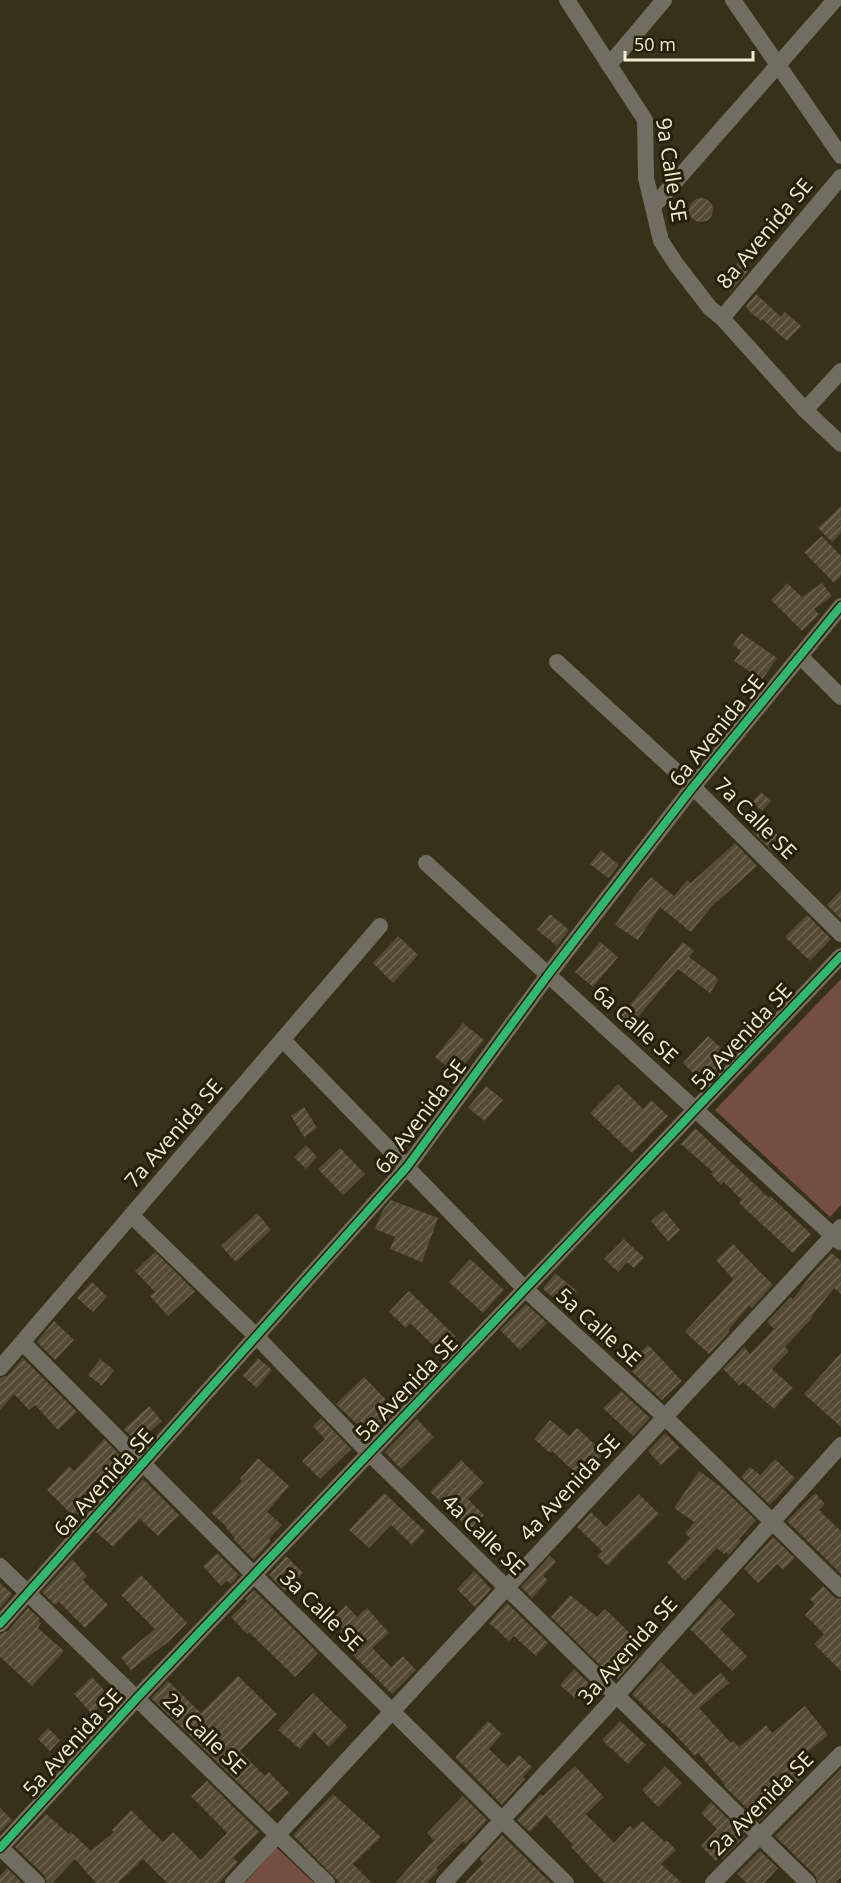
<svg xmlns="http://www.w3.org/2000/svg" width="841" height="1883" font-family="'Open Sans',sans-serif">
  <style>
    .green { fill: #734e41 }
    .building { fill: url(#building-hatch) }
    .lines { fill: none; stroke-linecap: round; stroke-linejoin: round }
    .street { stroke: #726d61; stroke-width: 16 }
    .cycleway-casing { stroke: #262009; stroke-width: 11 }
    .cycleway { stroke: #33b770; stroke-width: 8 }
    .labels { text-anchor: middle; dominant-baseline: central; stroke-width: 6; stroke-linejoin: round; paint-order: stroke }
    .street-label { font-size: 21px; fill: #f3ebcf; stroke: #262009 }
  </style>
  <defs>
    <pattern id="building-hatch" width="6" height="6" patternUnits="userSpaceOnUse" patternTransform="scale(1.5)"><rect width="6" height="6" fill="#554b34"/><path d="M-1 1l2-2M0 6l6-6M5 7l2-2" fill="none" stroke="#6e6550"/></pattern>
  </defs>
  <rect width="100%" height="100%" fill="#37311a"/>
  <g class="green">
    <polygon points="841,979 841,1205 830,1217 715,1110"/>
    <polygon points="276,1847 314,1883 245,1883"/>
  </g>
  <g class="building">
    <circle cx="701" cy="210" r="12"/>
    <polygon points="739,262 748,271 730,292 720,283"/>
    <polygon points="756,294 781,317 785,312 801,326 787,341 762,319 761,321 748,310 746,306"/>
    <polygon points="841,506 841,533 832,542 818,528"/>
    <polygon points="822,536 841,556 841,576 834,583 804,552"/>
    <polygon points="787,583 802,597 822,583 832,596 814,609 819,614 802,631 771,600"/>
    <polygon points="741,633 777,658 762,680 734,661 741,651 733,645"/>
    <polygon points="761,792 771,801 762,811 752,802"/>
    <polygon points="761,821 785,841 773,852 753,832"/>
    <polygon points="735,843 757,866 711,907 691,932 660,907 638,940 615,925 634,897 651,877 674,896 687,880 691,883"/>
    <polygon points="601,850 619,865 608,878 590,864"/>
    <polygon points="841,890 841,919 827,905"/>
    <polygon points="550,914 569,930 557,946 537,930"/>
    <polygon points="807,915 831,939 810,961 785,937"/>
    <polygon points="398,936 418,955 393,983 373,963"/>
    <polygon points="600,942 618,957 593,987 575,972"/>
    <polygon points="683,942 694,951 689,957 719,979 710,993 678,969 628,1029 618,1019"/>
    <polygon points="463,1023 484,1040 457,1074 435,1057"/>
    <polygon points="708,1036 731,1057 705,1084 683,1063"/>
    <polygon points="618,1084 643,1109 651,1100 668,1116 632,1153 590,1113"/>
    <polygon points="486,1086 503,1100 485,1121 468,1108"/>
    <polygon points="304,1107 317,1128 304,1137 291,1116"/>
    <polygon points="695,1128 769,1198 770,1196 811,1234 793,1253 739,1203 742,1200 724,1182 721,1185 711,1174 713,1172 681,1144"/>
    <polygon points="306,1145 317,1157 306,1169 294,1157"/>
    <polygon points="340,1148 365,1174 343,1195 318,1169"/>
    <polygon points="391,1200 438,1218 422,1262 390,1249 395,1237 375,1229 383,1210"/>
    <polygon points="664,1210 680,1230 668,1241 651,1221"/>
    <polygon points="257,1213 271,1230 236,1262 221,1246"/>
    <polygon points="624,1239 644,1258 634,1268 627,1262 618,1272 604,1259"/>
    <polygon points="733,1244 773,1285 752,1308 749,1306 729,1329 729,1332 709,1354 685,1332 733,1279 716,1260"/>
    <polygon points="155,1252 195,1291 168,1316 150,1296 155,1292 135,1271"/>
    <polygon points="831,1253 841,1261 841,1294 834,1288 811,1317 812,1318 785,1347 789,1351 772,1369 793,1388 774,1409 743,1382 739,1385 723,1369 744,1347 750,1354 774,1329 767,1322 791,1297 793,1299 814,1271"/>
    <polygon points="470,1259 504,1290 483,1313 449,1282"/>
    <polygon points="555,1273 577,1291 565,1307 543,1289"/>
    <polygon points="92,1282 107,1296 93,1312 77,1298"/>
    <polygon points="409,1291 455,1336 440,1352 410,1323 406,1328 389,1312"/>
    <polygon points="526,1304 547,1323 520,1350 500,1330"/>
    <polygon points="54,1321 74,1340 55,1360 37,1342"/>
    <polygon points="648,1345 682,1381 662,1400 626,1366"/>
    <polygon points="841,1353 841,1427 804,1394"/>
    <polygon points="23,1358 77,1412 58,1430 35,1405 29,1410 14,1394 0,1410 0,1378 8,1375"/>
    <polygon points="258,1358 272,1370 257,1388 243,1376"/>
    <polygon points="100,1359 114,1370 102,1386 88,1375"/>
    <polygon points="364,1377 396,1410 370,1437 336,1404"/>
    <polygon points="621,1391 650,1418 633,1436 603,1408"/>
    <polygon points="149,1406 162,1421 137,1443 124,1429"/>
    <polygon points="321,1418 351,1449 320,1479 302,1461 325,1439 313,1426"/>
    <polygon points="417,1419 434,1437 401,1469 385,1452"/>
    <polygon points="550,1420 569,1436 577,1428 604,1453 581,1478 552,1451 550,1453 534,1439"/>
    <polygon points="665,1433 680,1448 661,1465 648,1451"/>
    <polygon points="104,1439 129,1464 81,1517 76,1512 73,1516 47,1490 69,1466 74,1471"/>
    <polygon points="258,1458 289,1486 267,1512 282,1525 269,1539 271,1541 254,1560 233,1539 235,1538 226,1528 227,1527 211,1513 242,1481 240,1479"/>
    <polygon points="775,1459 795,1478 770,1505 741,1477 750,1467 760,1475"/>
    <polygon points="461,1460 484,1483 468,1499 484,1515 470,1529 430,1492"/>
    <polygon points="699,1471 721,1487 756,1520 739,1539 741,1541 729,1555 726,1552 724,1554 717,1548 685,1581 667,1562 690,1538 685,1533 694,1522 674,1508"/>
    <polygon points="143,1479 179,1515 158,1536 140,1519 113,1547 96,1532"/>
    <polygon points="384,1493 425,1531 412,1545 391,1525 369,1548 349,1530"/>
    <polygon points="815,1493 825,1504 819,1510 841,1531 841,1574 787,1521"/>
    <polygon points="639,1494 659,1514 620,1552 608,1566 597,1556 602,1551 577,1527 591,1512 606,1527"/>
    <polygon points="773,1537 795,1558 783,1570 777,1564 758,1583 744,1569"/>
    <polygon points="217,1553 239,1575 231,1584 227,1581 221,1586 203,1566"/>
    <polygon points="286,1556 303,1573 285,1591 269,1575"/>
    <polygon points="550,1556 556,1562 543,1576 548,1580 532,1598 521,1587"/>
    <polygon points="72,1559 87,1576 83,1580 108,1605 85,1628 59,1602 55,1605 42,1592"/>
    <polygon points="474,1571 491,1589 475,1607 457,1589"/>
    <polygon points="141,1575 187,1623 168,1642 131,1670 121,1657 155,1629 121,1595"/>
    <polygon points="0,1583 12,1594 0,1608"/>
    <polygon points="823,1586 834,1597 841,1599 841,1671 814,1644 824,1634 805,1615 815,1604 810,1599"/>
    <polygon points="254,1590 318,1653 295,1677 249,1632 247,1634 231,1617 247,1601 245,1599"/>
    <polygon points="570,1595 597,1617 605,1609 637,1640 630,1648 638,1656 618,1679 614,1675 612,1677 551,1617"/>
    <polygon points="719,1598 735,1614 720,1629 747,1656 732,1671 690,1629"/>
    <polygon points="507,1603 548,1643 536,1656 514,1636 509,1641 489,1623"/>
    <polygon points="346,1605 357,1617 367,1608 389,1633 372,1648 391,1667 403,1656 416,1670 392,1694 335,1637 343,1629 333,1619"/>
    <polygon points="28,1608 40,1619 38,1621 41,1623 38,1628 64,1651 32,1686 0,1657 0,1634 8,1631"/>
    <polygon points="661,1662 694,1695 721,1673 729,1683 699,1708 731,1743 733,1741 739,1747 766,1725 772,1733 805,1706 828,1735 792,1765 803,1777 760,1821 725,1787 723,1782 698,1753 695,1756 664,1723 663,1724 632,1694"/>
    <polygon points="574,1669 596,1690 587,1700 579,1693 575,1698 560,1685"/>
    <polygon points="238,1676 277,1714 240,1751 265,1776 269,1772 289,1793 269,1812 151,1698 168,1681 201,1713"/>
    <polygon points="92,1677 110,1697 92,1714 74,1694"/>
    <polygon points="313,1693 348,1727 329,1747 314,1732 300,1749 278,1730"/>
    <polygon points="488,1721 502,1734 489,1749 508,1767 519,1755 532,1767 523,1777 525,1779 502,1805 455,1757"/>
    <polygon points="620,1721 646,1745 628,1764 602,1740"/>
    <polygon points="48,1728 60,1740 50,1751 38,1739"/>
    <polygon points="575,1766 604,1797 586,1814 614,1843 630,1826 634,1829 642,1821 665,1842 667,1840 676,1850 661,1864 682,1883 605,1883 571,1847 573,1845 546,1815 530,1832 517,1820 541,1794 543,1796"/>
    <polygon points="665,1766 682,1783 658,1807 642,1790"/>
    <polygon points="841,1769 841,1877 835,1883 818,1883 815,1875 775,1836"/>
    <polygon points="207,1781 259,1832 233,1858 238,1862 219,1883 167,1883 143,1859 118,1883 96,1883 75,1859 52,1883 47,1883 44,1875 15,1847 46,1814 69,1834 71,1832 91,1851 114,1832 112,1830 131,1810 163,1842 173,1832 201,1860 227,1833 191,1796"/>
    <polygon points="333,1794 381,1837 353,1864 372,1883 340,1883 293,1835"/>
    <polygon points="463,1796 487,1820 466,1844 463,1841 436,1868 439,1870 427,1883 395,1883 434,1840 427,1833"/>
    <polygon points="711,1802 745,1836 722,1859 720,1857 716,1861 701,1846 717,1829 701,1813"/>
    <polygon points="0,1808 12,1820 0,1832"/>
    <polygon points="502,1835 551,1883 465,1883 483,1863 480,1859"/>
    <polygon points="760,1851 778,1868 764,1883 747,1883 737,1874"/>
    <polygon points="7,1868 22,1883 0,1883 0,1876"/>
  </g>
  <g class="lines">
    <g class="street">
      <polyline points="567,0 645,120 646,178 661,241 676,264 710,308 722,318 805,410 841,444"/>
      <polyline points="733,0 841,156"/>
      <polyline points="609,65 664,0"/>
      <polyline points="653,207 835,0"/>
      <polyline points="722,318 841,177"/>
      <polyline points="805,410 841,371"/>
      <polyline points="800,656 841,697"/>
      <polyline points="557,662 693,787 841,934"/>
      <polyline points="426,863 840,1242"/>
      <polyline points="283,1040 525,1289 665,1417 841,1589"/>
      <polyline points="132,1216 256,1336 369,1453 808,1883"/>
      <polyline points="23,1343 254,1575 566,1883"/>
      <polyline points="0,1368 380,926"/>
      <polyline points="0,1566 327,1883"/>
      <polyline points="0,1624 407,1167 548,975 693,787 841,606"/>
      <polyline points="0,1847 37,1883"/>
      <polyline points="0,1848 137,1698 841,956"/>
      <polyline points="233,1883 841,1227"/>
      <polyline points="444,1883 617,1695 841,1445"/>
      <polyline points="713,1883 841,1754"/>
    </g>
    <g class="cycleway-casing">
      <g id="cycleway">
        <polyline points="0,1624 407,1167 548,975 693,787 841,606"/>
        <polyline points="0,1848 137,1698 841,956"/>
      </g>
    </g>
    <use href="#cycleway" class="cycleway"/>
  </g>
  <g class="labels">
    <g class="street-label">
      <text transform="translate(672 170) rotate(81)">9a Calle SE</text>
      <text transform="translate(764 233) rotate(-50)">8a Avenida SE</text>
      <text transform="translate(716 730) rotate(-51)">6a Avenida SE</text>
      <text transform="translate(756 818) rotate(45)">7a Calle SE</text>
      <text transform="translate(636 1024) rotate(42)">6a Calle SE</text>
      <text transform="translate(741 1036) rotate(-47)">5a Avenida SE</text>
      <text transform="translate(420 1116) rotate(-53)">6a Avenida SE</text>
      <text transform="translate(173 1133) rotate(-49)">7a Avenida SE</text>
      <text transform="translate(599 1327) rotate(42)">5a Calle SE</text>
      <text transform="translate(406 1388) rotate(-46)">5a Avenida SE</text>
      <text transform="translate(103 1482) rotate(-48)">6a Avenida SE</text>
      <text transform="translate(569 1487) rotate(-47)">4a Avenida SE</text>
      <text transform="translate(484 1534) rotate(44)">4a Calle SE</text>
      <text transform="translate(322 1610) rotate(44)">3a Calle SE</text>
      <text transform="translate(627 1650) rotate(-48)">3a Avenida SE</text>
      <text transform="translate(205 1733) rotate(44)">2a Calle SE</text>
      <text transform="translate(72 1742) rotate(-48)">5a Avenida SE</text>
      <text transform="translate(761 1803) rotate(-45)">2a Avenida SE</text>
    </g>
  </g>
  <path d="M625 51v9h128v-9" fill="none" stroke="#f3ebcf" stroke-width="3"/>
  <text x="634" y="51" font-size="18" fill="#f3ebcf" stroke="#262009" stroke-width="4.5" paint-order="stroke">50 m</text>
</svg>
